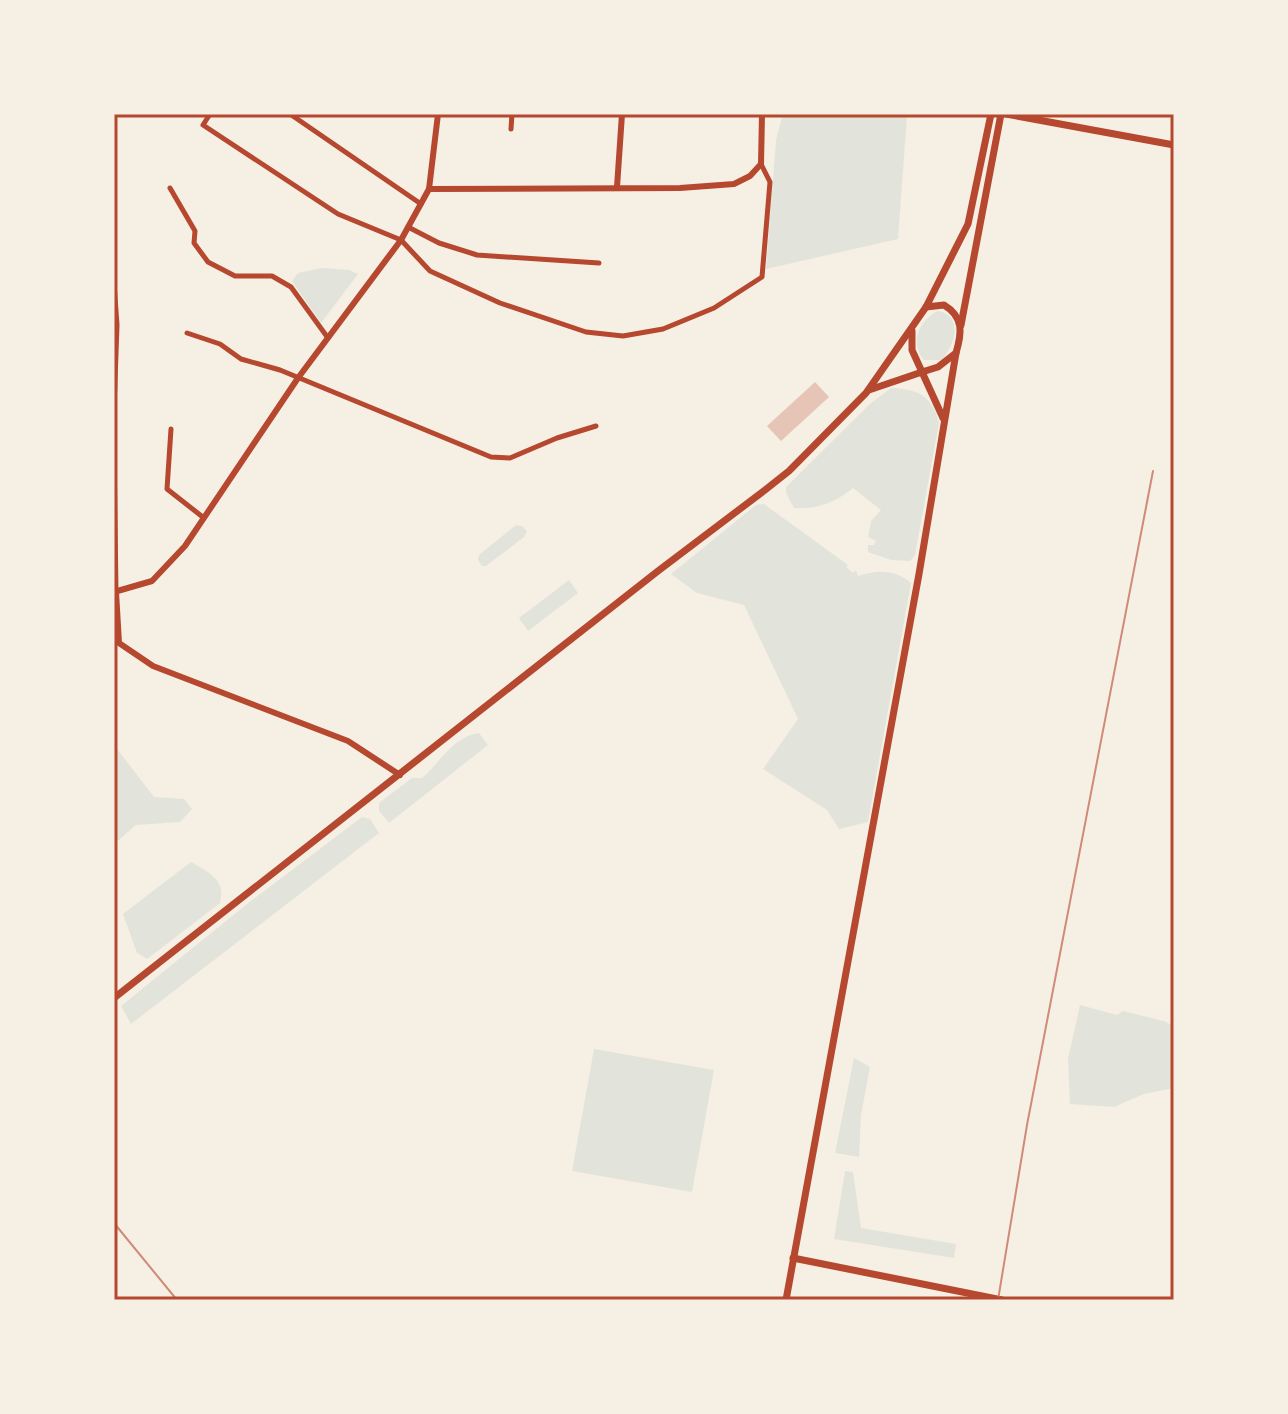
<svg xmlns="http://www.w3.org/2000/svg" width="1288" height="1414" font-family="Inter,sans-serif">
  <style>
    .green { fill: #e2e4dc }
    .building { fill: #e6c5b7 }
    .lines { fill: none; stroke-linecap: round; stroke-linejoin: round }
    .minor { stroke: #b5482f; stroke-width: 5 }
    .tertiary { stroke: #b5482f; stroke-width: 6 }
    .secondary { stroke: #b5482f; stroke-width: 7 }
    .primary { stroke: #b5482f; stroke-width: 7 }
    .rail { stroke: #cf8b77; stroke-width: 2 }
    .neatline { fill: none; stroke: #b5482f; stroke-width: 3 }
  </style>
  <rect width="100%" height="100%" fill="#f6efe4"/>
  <g class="green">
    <polygon points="783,114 893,114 907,116 898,239 766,269 776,140"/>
    <polygon points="322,268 349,270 358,274 321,323 292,281 298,273"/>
    <path d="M938,311C964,316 955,346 941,360H924C909,343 919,320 938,311Z"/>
    <path d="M891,388C918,389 932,395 939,423L915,555L910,561L891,560L868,552V545H874L876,541L868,537L871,521L881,510L853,488C836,502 816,510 794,508L786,493V487L871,403Z"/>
    <path d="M764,504L848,565L846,567L853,573L856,570L858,576C878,570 894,569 911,583L868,822L839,829L827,810L763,769L798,719L744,605L697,593L671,574L756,505Z"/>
    <polygon points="516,525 522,526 527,531 524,537 486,566 482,566 478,560 479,555"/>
    <polygon points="569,580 578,593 528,631 519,618"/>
    <path d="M479,733L488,745L389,823L379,811V803L412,778H422C441,762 452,737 479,733Z"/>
    <polygon points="114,745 154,797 184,799 192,809 180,822 136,825 114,844"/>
    <polygon points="362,817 370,819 379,833 131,1024 121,1006 247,904"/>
    <path d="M191,862C208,872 227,880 220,903L147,959L137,953L123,914Z"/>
    <polygon points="1080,1005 1117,1015 1123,1011 1164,1021 1174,1026 1174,1088 1144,1094 1114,1107 1070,1104 1068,1059"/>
    <polygon points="594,1049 714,1070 692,1192 572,1171"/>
    <polygon points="854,1058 870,1067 861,1115 859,1157 835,1153"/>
    <polygon points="845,1171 853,1172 861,1228 956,1244 954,1258 834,1239"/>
  </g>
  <polygon class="building" points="815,382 829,397 781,441 767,426"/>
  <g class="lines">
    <g class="minor">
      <polyline points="210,114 203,125 338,214 401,240 430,271 500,303 586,332 623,336 663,329 714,308 762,277 770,182 761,164"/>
      <polyline points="290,114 421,204"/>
      <polyline points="511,129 512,114"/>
      <polyline points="170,188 195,231 194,243 208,262 235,276 272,276 291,287 328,338"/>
      <polyline points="408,227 439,243 477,255 599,263"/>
      <polyline points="114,283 117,325 114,409"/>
      <polyline points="187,333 220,344 241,359 280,370 491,457 510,458 557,438 596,426"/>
      <polyline points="171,429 167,489 204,518"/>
      <polyline points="114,451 116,592"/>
    </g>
    <g class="tertiary">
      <polyline points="617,187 622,114"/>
      <polyline points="429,189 680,188 734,184 750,176 761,164 762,114"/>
      <polyline points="114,592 152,581 185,546 298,378 401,240 429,189 438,114"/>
      <polyline points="116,592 119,643 153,666 348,741 400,775"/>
    </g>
    <polyline class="secondary" points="793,1258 1002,1300"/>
    <g class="primary">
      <polyline points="1006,114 1174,145"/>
      <polyline points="961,325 1001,114"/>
      <path d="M912,331V350L922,372L938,367L956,353C962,333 964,317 944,305L926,307"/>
      <polyline points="869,390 922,372 943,418"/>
      <polyline points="114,998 658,571 765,490 789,471 866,393 926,307 968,224 991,114"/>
      <polyline points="786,1300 919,574 956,353"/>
    </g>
    <g class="rail">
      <polyline points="114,1223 177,1300"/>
      <polyline points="998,1300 1027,1125 1153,471"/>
    </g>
  </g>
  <rect width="1288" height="1414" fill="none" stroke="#f6efe4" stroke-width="232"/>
  <rect x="116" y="116" width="1056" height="1182" class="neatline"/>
</svg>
